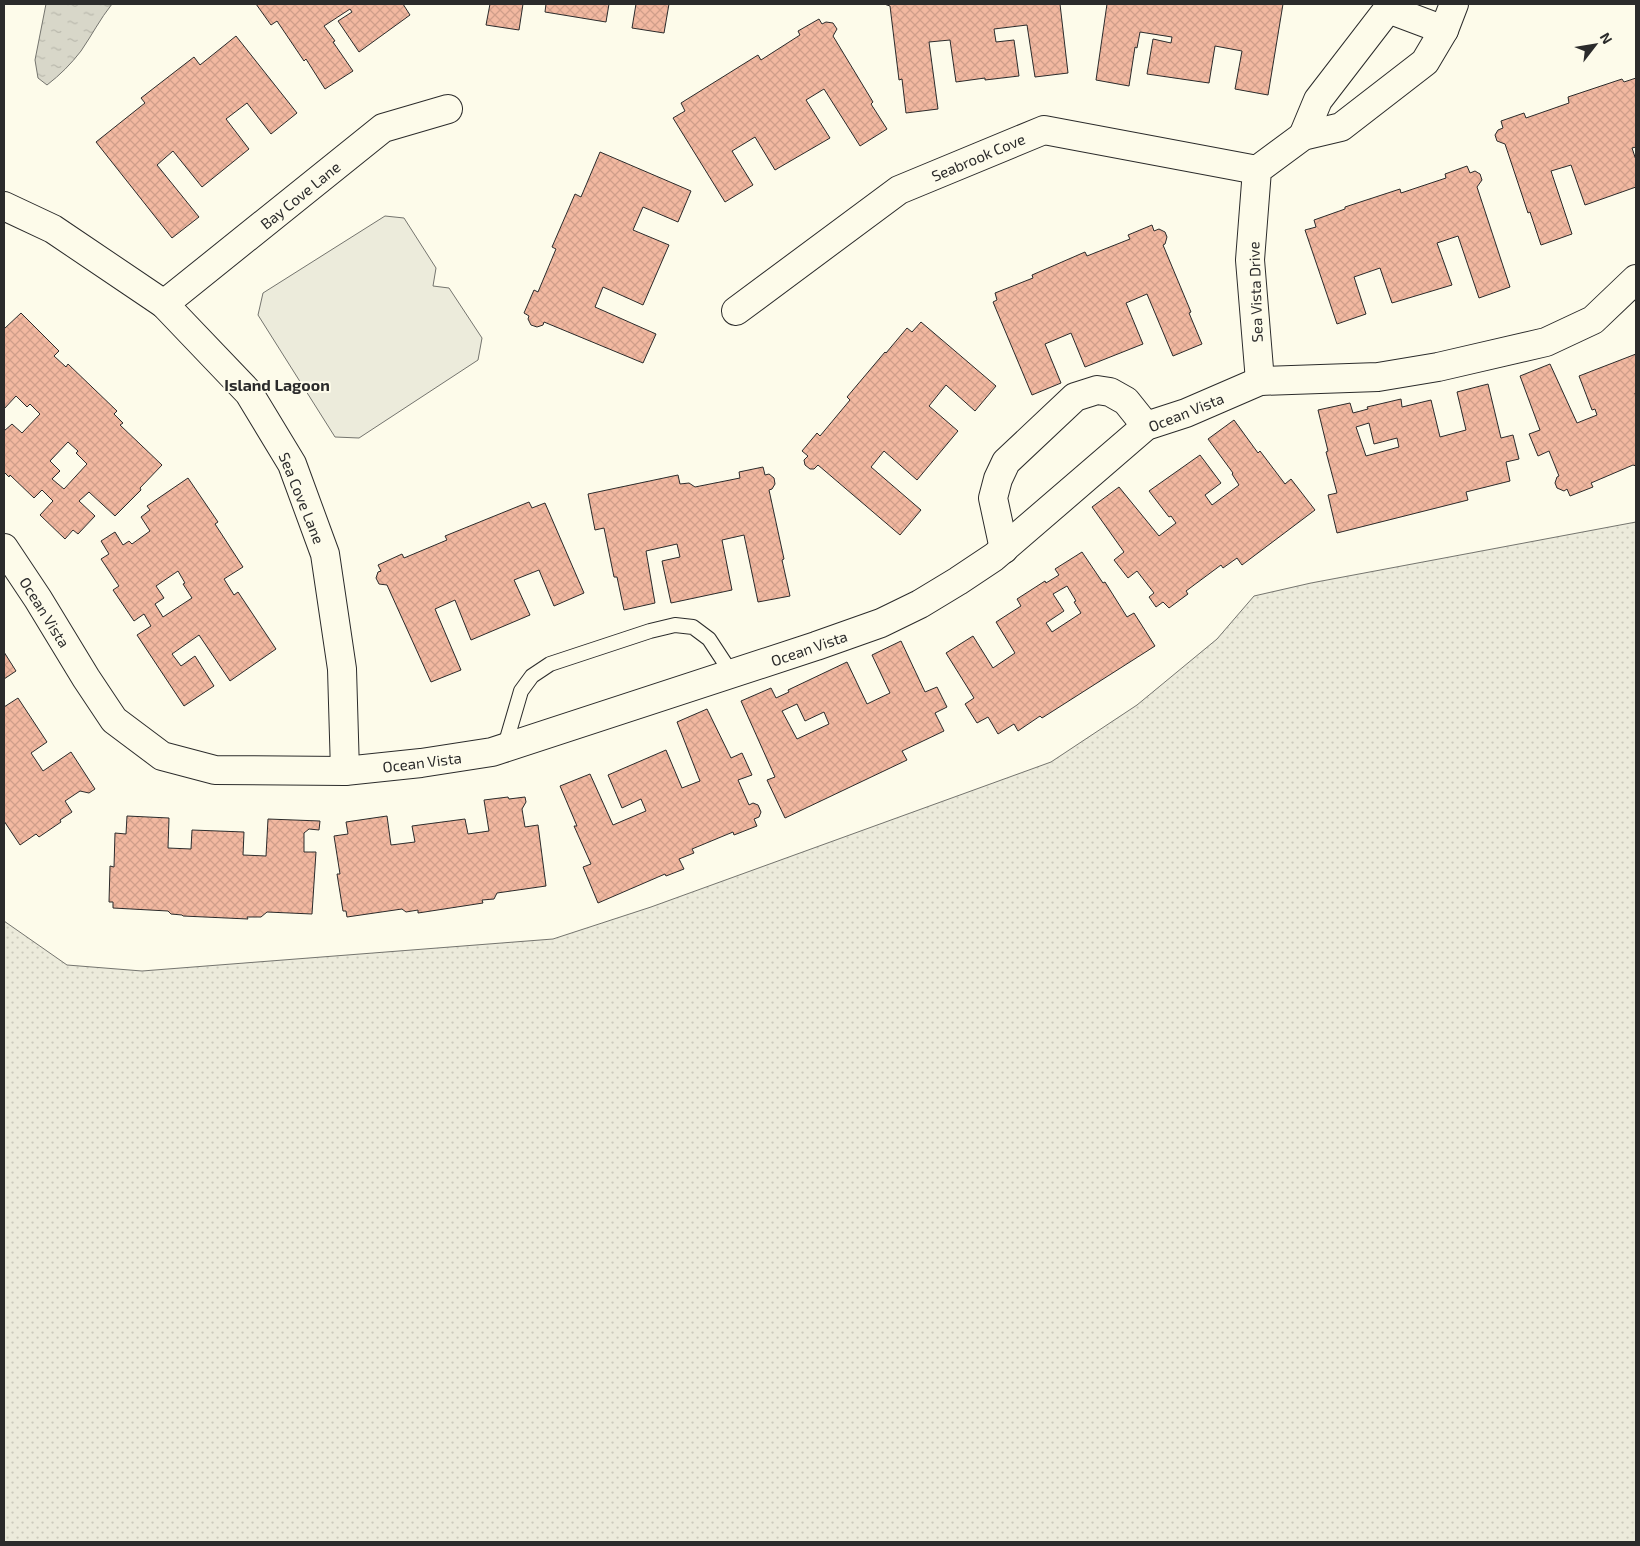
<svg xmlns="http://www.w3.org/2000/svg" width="1640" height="1546" font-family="'Exo 2',sans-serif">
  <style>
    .grass { fill: url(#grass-dots); stroke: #74746e }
    .park { fill: #ecebdb; stroke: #74746e }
    .water { fill: url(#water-ripples); stroke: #74746e }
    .building { fill: url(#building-cross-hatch); stroke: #2b2b2b; fill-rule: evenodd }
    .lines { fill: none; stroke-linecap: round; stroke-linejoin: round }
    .service-casing { stroke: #2b2b2b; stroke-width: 16 }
    .minor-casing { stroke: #2b2b2b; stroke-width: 30 }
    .service { stroke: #fdfbea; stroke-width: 14 }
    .minor { stroke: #fdfbea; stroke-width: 28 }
    .labels { text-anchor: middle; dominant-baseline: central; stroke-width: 4; stroke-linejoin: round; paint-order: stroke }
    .street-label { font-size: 15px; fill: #2b2b2b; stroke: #fdfbea }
    .neighbourhood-label { font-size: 16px; font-weight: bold; fill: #2b2b2b; stroke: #fdfbea }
  </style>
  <defs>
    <pattern id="grass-dots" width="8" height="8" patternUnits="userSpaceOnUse" patternTransform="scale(1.25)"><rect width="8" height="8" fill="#ecebdb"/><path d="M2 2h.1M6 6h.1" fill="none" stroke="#cbcabc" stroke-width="1.8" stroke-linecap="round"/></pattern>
    <pattern id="water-ripples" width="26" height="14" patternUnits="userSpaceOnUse" patternTransform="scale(1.25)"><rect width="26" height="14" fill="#d8d7c9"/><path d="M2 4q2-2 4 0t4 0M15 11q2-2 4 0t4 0" fill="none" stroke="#bab9ad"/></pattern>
    <pattern id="building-cross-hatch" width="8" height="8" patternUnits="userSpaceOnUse" patternTransform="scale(1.25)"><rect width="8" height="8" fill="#f2b8a0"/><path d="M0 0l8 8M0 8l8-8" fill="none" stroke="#d09e8a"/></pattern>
  </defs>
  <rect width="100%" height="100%" fill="#fdfbea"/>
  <polygon class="grass" points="1636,522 1636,1542 4,1542 4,921 67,965 142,971 553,939 651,907 1051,762 1137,705 1217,639 1254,596 1311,583"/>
  <polygon class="park" points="385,216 404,218 436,268 433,286 449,288 482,338 478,360 359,438 335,437 258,315 263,293"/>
  <path class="water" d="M46,4H112C100,19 92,35 81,51C71,64 60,75 47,85L38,78L35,60Z"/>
  <g class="building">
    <polygon points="256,4 403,4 410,15 359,52 338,21 352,12 350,9 324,26 335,41 333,42 353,71 325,89 306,59 304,61 277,21 271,25"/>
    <polygon points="490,4 523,4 519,30 486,25"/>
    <polygon points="546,4 609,4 606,22 545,12"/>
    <polygon points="636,4 669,4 664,33 632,28"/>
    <polygon points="884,4 1060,4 1068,73 1035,77 1027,25 994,29 996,42 1014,40 1019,76 985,80 985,78 956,82 950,40 929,42 938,109 906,113 902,79 899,80 890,6"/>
    <polygon points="1107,4 1283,4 1268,95 1235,89 1242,51 1215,46 1209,83 1147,74 1153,39 1171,43 1172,37 1140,32 1137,48 1135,47 1129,86 1096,80"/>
    <polygon points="819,19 822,24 826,22 833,23 837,29 833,36 873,102 871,104 887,129 860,146 824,89 806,100 830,138 775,170 755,137 732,151 753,185 725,202 673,118 685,111 681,103 758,55 761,60 800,35 798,31"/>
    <polygon points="236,36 297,113 271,134 247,103 226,119 249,149 202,187 173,151 157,165 199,217 172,238 96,142 145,103 141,98 194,57 200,65"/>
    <polygon points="1636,78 1636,147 1632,148 1636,160 1636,187 1585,205 1571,165 1551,171 1572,234 1541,245 1530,212 1528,213 1505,144 1497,141 1495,135 1498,130 1503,128 1501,121 1524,113 1526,118 1569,103 1568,97 1622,79 1624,82"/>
    <polygon points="600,152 691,191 678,222 643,207 633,230 669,245 643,305 603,287 595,307 656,334 643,363 544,322 543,325 537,327 531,325 528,319 529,316 524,313 534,290 538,292 556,249 552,247 575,194 581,197"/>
    <polygon points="1467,166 1470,173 1475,171 1480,174 1482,180 1477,187 1510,287 1479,298 1458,236 1437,243 1452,285 1392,303 1380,268 1354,277 1366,314 1337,324 1305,230 1316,227 1314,220 1345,209 1345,207 1400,189 1401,193 1446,178 1445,174"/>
    <polygon points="1152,225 1154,231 1159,229 1165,232 1167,237 1165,244 1163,245 1191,312 1189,313 1202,344 1173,356 1147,294 1126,303 1143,344 1085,367 1071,333 1045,344 1061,383 1032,395 993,302 997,300 995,293 1033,278 1032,275 1085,252 1087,256 1130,239 1128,235"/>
    <path d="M21,313L59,351L54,356L66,367L68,364L117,411L114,414L123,423L120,425L162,465L140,488L141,490L115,516L89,492L79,501L95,516L78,534L73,530L65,539L40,515L53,501L42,490L34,498L10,475L9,477L4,472V431L12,424L22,433L40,414L30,404L27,407L16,396L4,409V329ZM68,442L78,451L76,453L87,464L64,489L52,479L60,471L50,461Z"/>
    <polygon points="921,322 996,386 975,411 946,385 929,406 958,431 917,480 884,451 871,467 921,510 900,535 818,465 814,469 810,469 805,465 804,460 808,456 802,451 817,433 820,436 850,400 847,397 885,352 886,353 907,328 912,332"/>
    <polygon points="1636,354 1636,392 1635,393 1636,397 1636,466 1633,465 1591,483 1593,487 1570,496 1567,489 1564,491 1557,488 1555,483 1557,477 1559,476 1549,451 1538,456 1529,434 1540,430 1520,376 1550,364 1577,423 1597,415 1595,409 1592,410 1579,376"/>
    <path d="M1488,384L1501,438L1513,435L1519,459L1506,462L1510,481L1466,492L1468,500L1337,533L1328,495L1337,493L1326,452L1328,451L1318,410L1350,403L1353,413L1368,409L1367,407L1401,399L1402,407L1431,400L1440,437L1466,430L1457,392ZM1369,423L1374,444L1397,438L1399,447L1366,456L1356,427Z"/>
    <polygon points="1234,420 1258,453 1260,451 1285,484 1291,479 1315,510 1242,565 1237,558 1223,568 1221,565 1186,591 1188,594 1169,608 1163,602 1156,607 1149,597 1154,593 1137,571 1128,578 1114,560 1124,552 1092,507 1119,487 1159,536 1176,523 1171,516 1169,517 1149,491 1200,455 1221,483 1205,495 1212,505 1239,485 1232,474 1233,473 1208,439"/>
    <polygon points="763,467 765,475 769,474 774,478 775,484 772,489 769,490 784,559 782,560 790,596 758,602 744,535 722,540 732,590 671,603 662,561 680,557 677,544 646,551 655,603 624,610 617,577 614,577 604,528 595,530 588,494 678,475 680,484 689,483 695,487 740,478 739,472"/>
    <path d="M188,478L218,522L215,524L243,567L224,579L234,595L238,592L276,649L230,681L199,635L172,654L181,666L195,656L214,686L184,706L137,635L151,626L144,614L134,621L113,590L119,586L101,559L109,554L101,541L115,532L123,545L129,541L132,544L150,531L141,517L150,510L147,506ZM178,571L185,583L183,584L192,598L163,617L155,604L164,598L156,586Z"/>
    <polygon points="529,502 532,508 545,503 584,593 554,606 539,570 514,580 530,615 471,640 455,600 435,609 461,670 431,682 387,585 379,584 376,578 378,572 381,571 378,565 402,554 404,558 447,540 445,536"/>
    <path d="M1082,552L1103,583L1105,582L1127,617L1134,613L1155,646L1042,718L1040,716L1018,731L1014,724L998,734L988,717L977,723L965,704L974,698L946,653L973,636L993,668L1015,653L996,622L1021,606L1017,599L1045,581L1046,583L1059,575L1055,569ZM1067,586L1076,601L1074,602L1081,613L1052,632L1046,623L1064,611L1053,594Z"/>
    <path d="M901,641L925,692L937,687L947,707L935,713L944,731L902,751L907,760L785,818L767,780L775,777L741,701L771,688L776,698L789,692L788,690L847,662L867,704L890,693L872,655ZM797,704L805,721L824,712L829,724L797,739L782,711Z"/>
    <polygon points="4,652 16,671 4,679"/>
    <polygon points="18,698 47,742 31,753 43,771 71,752 95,789 89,793 80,791 65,801 72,812 60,820 61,822 39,837 36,834 20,845 4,821 4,707"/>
    <polygon points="707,709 731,758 742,753 752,775 738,780 749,805 753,803 758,805 761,812 759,817 754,819 757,826 734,835 733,832 692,849 694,853 679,859 684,869 666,876 665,874 598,903 583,867 591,864 574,826 577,826 560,786 590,774 613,825 646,811 641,799 622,808 608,775 666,750 682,788 700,781 677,722"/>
    <polygon points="508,797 509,799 525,797 526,802 522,809 525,827 538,825 546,886 497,893 494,899 482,900 483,903 418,913 418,910 406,912 402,909 347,917 346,911 343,911 337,874 340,874 334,836 348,834 346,822 387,816 391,845 415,842 412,826 465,819 468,834 489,831 484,800"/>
    <polygon points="127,816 169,818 168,848 191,849 192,830 244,832 243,855 266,856 268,819 320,821 319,830 309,829 304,833 304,852 316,852 312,914 267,912 261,917 247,917 248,919 183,916 182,915 171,914 168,911 113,908 113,902 109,902 110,866 114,867 115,833 126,834"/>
  </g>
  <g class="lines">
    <g class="service-casing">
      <polyline id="service" points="504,749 521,691 532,676 550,664 650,631 675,625 693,627 709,639 732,674"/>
    </g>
    <g class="minor-casing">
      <g id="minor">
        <polyline points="1388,9 1444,30"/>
        <polyline points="1303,136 1318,100 1388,9 1390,4"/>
        <polyline points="4,206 53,229 164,304 249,393 292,464 325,554 342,669 345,771"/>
        <polyline points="164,304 383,128 448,109"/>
        <polyline points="736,311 899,190 1044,130 1257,170"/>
        <polyline points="1260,381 1250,260 1257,170 1303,136 1341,127 1425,62 1444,30 1454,4"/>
        <polyline points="4,548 38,599 86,678 114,720 162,756 215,770 345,771 421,763 492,752 816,646 881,623 920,604 958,581 994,557 1146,426 1186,413 1260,381 1378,377 1438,367 1546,342 1593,320 1636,279"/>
        <polyline points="1004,549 993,498 998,479 1006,462 1075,397 1097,390 1110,392 1126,401 1146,426"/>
      </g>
    </g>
    <use href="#service" class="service"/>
    <use href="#minor" class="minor"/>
  </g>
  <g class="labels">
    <g class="street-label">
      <text transform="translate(978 157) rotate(-23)">Seabrook Cove</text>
      <text transform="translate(300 195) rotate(-39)">Bay Cove Lane</text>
      <text transform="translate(1255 292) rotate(-92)">Sea Vista Drive</text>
      <text transform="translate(1186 412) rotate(-22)">Ocean Vista</text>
      <text transform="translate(302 498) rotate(68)">Sea Cove Lane</text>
      <text transform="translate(45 612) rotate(58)">Ocean Vista</text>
      <text transform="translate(809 648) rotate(-19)">Ocean Vista</text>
      <text transform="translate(422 762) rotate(-7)">Ocean Vista</text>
    </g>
    <g class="neighbourhood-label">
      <text x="277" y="384">Island Lagoon</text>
    </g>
  </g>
  <rect width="1640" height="1546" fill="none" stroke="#2b2b2b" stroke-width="10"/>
  <g transform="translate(1595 45) rotate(59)" stroke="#fdfbea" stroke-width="4" paint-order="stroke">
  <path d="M0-4L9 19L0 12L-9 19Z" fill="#2b2b2b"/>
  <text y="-8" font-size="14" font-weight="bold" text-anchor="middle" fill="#2b2b2b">N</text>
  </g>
</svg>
